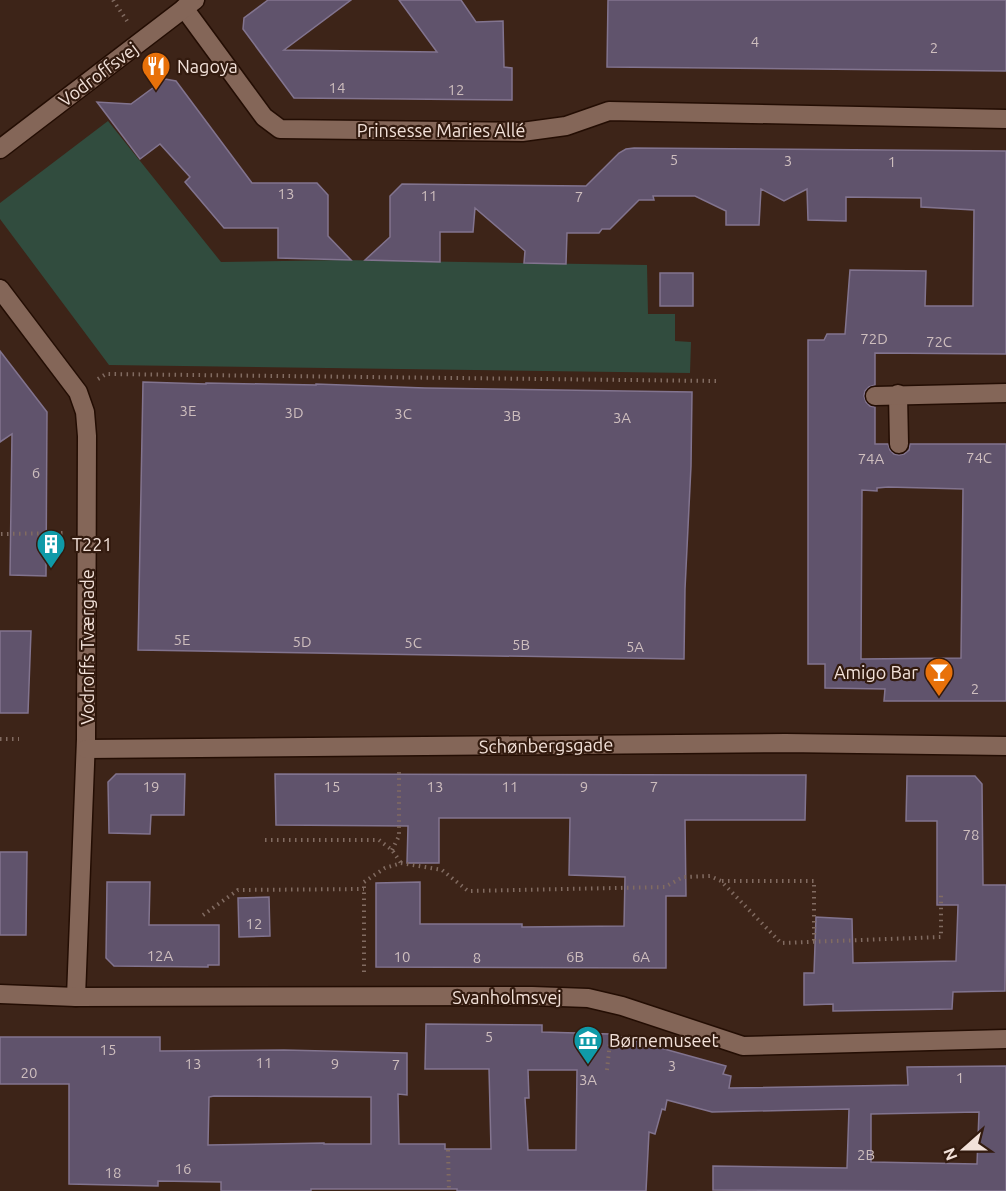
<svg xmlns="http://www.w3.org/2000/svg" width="1006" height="1191" font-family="Ubuntu,sans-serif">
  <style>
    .green { fill: #314c3e }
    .building { fill: #60536c; stroke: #82748f; stroke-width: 1.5; fill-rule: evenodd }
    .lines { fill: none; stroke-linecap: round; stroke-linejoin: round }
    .minor-casing { stroke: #230d03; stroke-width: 21 }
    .path { stroke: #816b61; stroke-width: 4; stroke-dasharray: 1.5 4.5; stroke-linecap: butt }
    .minor { stroke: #846658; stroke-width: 18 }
    .labels { text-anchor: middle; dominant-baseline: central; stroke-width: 4.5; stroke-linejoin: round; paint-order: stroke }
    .number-label { font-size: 15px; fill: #cebebe }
    .poi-label { font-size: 18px; fill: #f2e1d9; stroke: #331b0f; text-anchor: start }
    .street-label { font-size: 18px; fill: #f2e1d9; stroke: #331b0f }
  </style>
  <rect width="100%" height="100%" fill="#3d2418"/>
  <polygon class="green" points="108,121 221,262 342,260 647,265 648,314 675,314 675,341 691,342 690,373 109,365 0,219 0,203"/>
  <g class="building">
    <polygon points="268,0 351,0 284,50 437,52 399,0 461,0 476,22 503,21 504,67 512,68 512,100 294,98 243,29 244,18"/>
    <polygon points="608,0 1006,0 1006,71 607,67"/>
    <polygon points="165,79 176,81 252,183 317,183 328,195 328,236 351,260 278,258 278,228 224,228 185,182 190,177 160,144 140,159 97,102 131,104"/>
    <path d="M634,148L1006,151V354L875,353V385L869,387L865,391L864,396L866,402L870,406L875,407V444H888L890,450L894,454L899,455L904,454L909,450L910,444H1006V701H884L885,689L825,688V664H808V340H824L827,334H845L850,270L926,271L925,306H973L974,210L921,207V198L846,197V221L808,220L807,189L784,201L761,189L759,225H726V211L695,196H653L654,200H639L610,229H602L599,233H567L566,264L524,263L525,251L475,208L473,232H440V262L365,260L390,237V196L402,184L586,186L619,153L626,149ZM888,487L963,489L961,658L861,659L862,490L877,491V488Z"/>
    <rect x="660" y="273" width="33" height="33"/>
    <polygon points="0,351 47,412 46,576 10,575 12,434 0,442"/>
    <polygon points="143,382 206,384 206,383 316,385 316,384 425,388 692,392 691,466 685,589 684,659 138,650"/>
    <polygon points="0,631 31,631 28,713 0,713"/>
    <polygon points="116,774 185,774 184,815 151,815 150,834 109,833 108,782"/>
    <polygon points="275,774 806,775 805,820 685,820 686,896 666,896 666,968 376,967 376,883 420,882 420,924 522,924 522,927 624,926 625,877 569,875 570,818 439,818 439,863 407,863 408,826 276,825"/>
    <polygon points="907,776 975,776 982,784 983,885 1006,885 1005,991 953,992 952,1009 833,1011 833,1004 804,1005 804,973 814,973 816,917 852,919 853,963 956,961 958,905 937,905 937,821 906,821"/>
    <polygon points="0,852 27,852 26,935 0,935"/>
    <polygon points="107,882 150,882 149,925 219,925 219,965 208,965 208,967 114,966 106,958"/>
    <polygon points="269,897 270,936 239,937 238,898"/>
    <path d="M426,1024L542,1025V1032L610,1034L726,1066L723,1074L731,1076L729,1088L908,1085L907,1067L1006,1066V1191L713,1190V1166L847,1168L849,1109L712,1112L667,1100L665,1110L662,1109L655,1134L649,1132L646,1191H457V1189H311V1191H221V1182L158,1181V1186L69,1184V1084H0V1037H160V1051L284,1050L407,1053V1095L398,1094L399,1144H445V1149H491L489,1069H425ZM528,1070H577L576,1150H528L525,1098H529ZM214,1096L371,1097V1144H324V1143L208,1145L209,1097ZM979,1112L977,1164L871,1162V1114Z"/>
  </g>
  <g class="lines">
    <g class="minor-casing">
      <g id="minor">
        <polyline points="184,8 264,117 280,129 522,132 566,126 609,111 1006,119"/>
        <polyline points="0,149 195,0"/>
        <polyline points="0,289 78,392 85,412 87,436 86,739 76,997"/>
        <polyline points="898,394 899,444"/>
        <polyline points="875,396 1006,393"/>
        <polyline points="86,749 785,743 1006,746"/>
        <polyline points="0,994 76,997 532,996 588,998 622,1006 743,1046 1006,1039"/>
      </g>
    </g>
    <g class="path">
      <polyline points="113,0 127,21"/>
      <polyline points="98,379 106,374 716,381"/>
      <polyline points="1,534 63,533"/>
      <polyline points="0,739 19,739"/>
      <polyline points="265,840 379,840 392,850 401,863"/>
      <polyline points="392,850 399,836 399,771"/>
      <polyline points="722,881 814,881 814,941"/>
      <polyline points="203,915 238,890 364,889"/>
      <polyline points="364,972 364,882 385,868 401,863 442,870 468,891 665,887 683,877 710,876 721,881 781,943 941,937 941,893"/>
      <polyline points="607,1070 610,1042 614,1029"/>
      <polyline points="448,1150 449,1191"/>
    </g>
    <use href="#minor" class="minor"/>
  </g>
  <defs>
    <g id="restaurant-pin" transform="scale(1.5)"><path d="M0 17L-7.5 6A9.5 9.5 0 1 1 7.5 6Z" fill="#e8710a" stroke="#331b0f"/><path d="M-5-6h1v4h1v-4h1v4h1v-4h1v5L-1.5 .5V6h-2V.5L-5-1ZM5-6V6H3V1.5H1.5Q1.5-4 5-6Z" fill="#fff"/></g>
    <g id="building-pin" transform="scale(1.5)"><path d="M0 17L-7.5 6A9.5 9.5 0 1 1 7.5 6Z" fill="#0f9aa8" stroke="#331b0f"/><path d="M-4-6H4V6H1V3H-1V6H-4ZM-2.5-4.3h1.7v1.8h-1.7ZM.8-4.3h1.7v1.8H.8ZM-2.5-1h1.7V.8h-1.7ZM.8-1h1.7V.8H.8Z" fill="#fff"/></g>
    <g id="bar-pin" transform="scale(1.5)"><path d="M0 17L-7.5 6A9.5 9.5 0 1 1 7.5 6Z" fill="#e8710a" stroke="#331b0f"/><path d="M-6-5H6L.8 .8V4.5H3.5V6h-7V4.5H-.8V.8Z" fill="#fff"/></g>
    <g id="museum-pin" transform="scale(1.5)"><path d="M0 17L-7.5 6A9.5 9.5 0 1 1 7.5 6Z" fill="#0f9aa8" stroke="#331b0f"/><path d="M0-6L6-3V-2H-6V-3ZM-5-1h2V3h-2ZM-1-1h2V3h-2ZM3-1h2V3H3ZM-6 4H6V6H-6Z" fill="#fff"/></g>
  </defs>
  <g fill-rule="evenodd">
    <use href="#restaurant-pin" x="156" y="66"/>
    <use href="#building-pin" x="51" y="544"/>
    <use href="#bar-pin" x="939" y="672"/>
    <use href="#museum-pin" x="588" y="1040"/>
  </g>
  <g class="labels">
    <g class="number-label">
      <text x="755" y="41">4</text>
      <text x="934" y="47">2</text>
      <text x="337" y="87">14</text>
      <text x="456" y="89">12</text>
      <text x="674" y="159">5</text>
      <text x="788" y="160">3</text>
      <text x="892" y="161">1</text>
      <text x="286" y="193">13</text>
      <text x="429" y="195">11</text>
      <text x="579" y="196">7</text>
      <text x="874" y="338">72D</text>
      <text x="939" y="341">72C</text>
      <text x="188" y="410">3E</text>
      <text x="294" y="412">3D</text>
      <text x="403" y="413">3C</text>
      <text x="512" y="415">3B</text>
      <text x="622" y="417">3A</text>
      <text x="979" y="457">74C</text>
      <text x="871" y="458">74A</text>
      <text x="36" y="472">6</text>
      <text x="182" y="639">5E</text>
      <text x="302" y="641">5D</text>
      <text x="413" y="642">5C</text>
      <text x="521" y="644">5B</text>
      <text x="635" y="646">5A</text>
      <text x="975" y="688">2</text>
      <text x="151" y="786">19</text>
      <text x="332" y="786">15</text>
      <text x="435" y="786">13</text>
      <text x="510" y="786">11</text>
      <text x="584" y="786">9</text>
      <text x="654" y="786">7</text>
      <text x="971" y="834">78</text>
      <text x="254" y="923">12</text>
      <text x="160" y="955">12A</text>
      <text x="402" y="956">10</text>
      <text x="575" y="956">6B</text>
      <text x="641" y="956">6A</text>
      <text x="477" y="957">8</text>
      <text x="489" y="1036">5</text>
      <text x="108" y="1049">15</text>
      <text x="264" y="1062">11</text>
      <text x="193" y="1063">13</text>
      <text x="335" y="1063">9</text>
      <text x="396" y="1064">7</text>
      <text x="672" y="1065">3</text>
      <text x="29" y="1072">20</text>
      <text x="960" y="1077">1</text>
      <text x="588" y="1079">3A</text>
      <text x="866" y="1154">2B</text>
      <text x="183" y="1168">16</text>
      <text x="113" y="1172">18</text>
    </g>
    <g class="poi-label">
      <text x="177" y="66">Nagoya</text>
      <text x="72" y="544">T221</text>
      <text x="918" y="672" text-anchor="end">Amigo Bar</text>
      <text x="609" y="1040">Børnemuseet</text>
    </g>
    <g class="street-label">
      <text transform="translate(98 74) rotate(-37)">Vodroffsvej</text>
      <text x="441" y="130">Prinsesse Maries Allé</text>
      <text transform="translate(87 647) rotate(-90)">Vodroffs Tværgade</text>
      <text transform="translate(546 745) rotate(-1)">Schønbergsgade</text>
      <text x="507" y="997">Svanholmsvej</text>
    </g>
  </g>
  <g transform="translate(964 1149) rotate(249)" stroke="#331b0f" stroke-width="4.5" paint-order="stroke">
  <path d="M0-4.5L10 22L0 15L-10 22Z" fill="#f2e1d9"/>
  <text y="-9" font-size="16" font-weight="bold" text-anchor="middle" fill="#f2e1d9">N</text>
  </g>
</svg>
